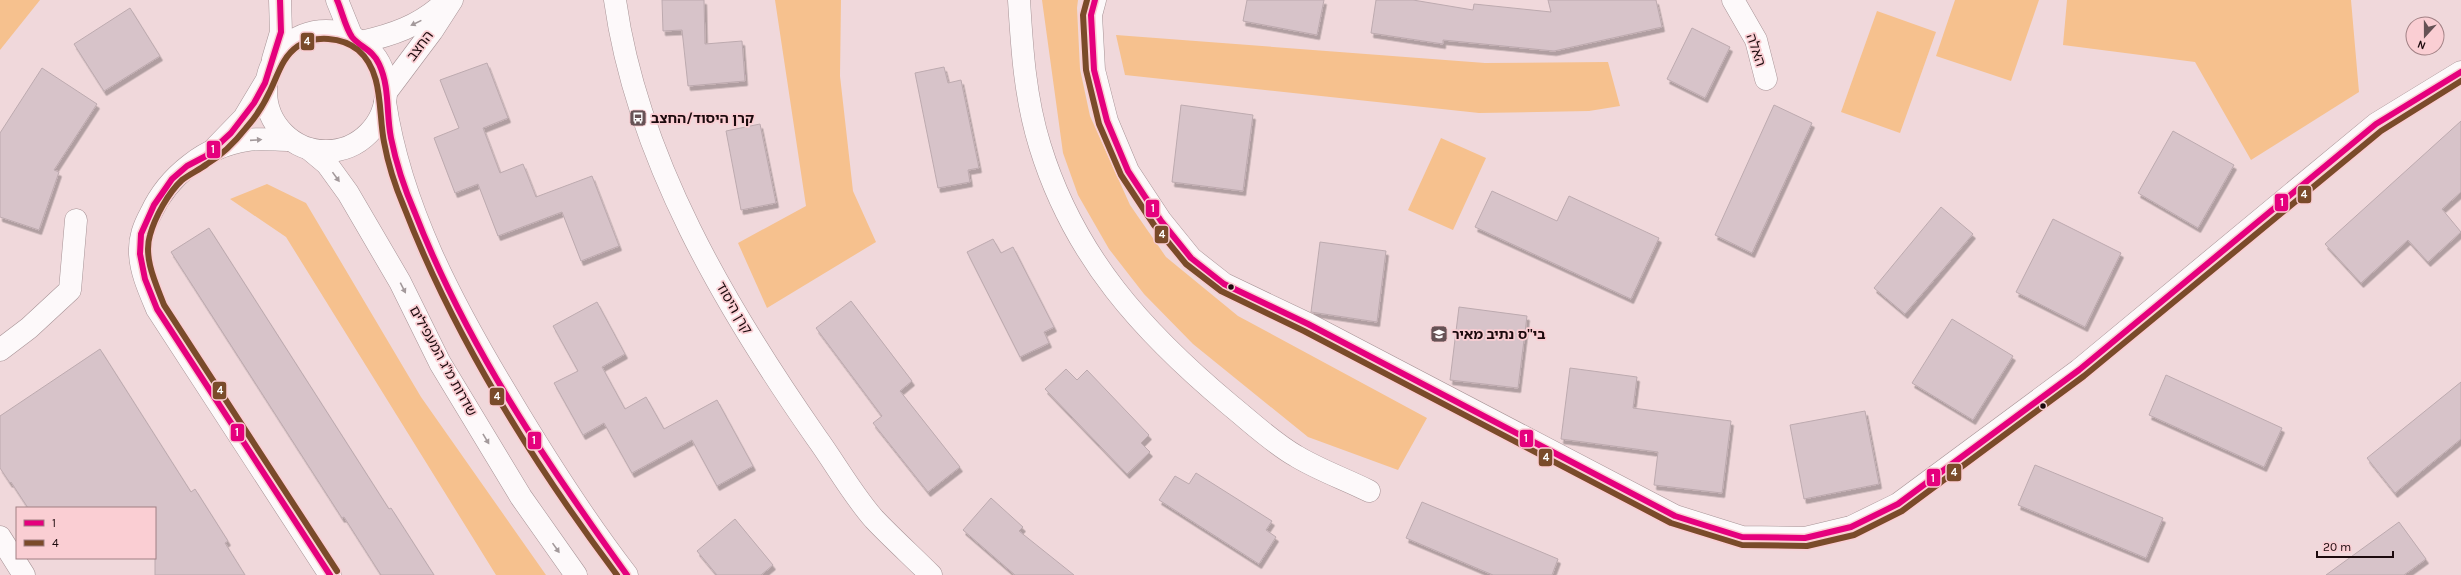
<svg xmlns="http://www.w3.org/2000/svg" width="2461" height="575" font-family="Karla,'Noto Sans Hebrew',sans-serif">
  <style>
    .green { fill: #f6c18e }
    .building { fill: #d7c3c9; stroke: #bdaaaf; filter: url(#shadow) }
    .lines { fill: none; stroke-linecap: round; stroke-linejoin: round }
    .minor-casing { stroke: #a79396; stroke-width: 23 }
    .tertiary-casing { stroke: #a79396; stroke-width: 23 }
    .secondary-casing { stroke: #a79396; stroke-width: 23 }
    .minor { stroke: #fdf9fa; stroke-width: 22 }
    .tertiary { stroke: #fdf9fa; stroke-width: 22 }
    .secondary { stroke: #fdf9fa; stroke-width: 22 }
    .bus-1-casing { stroke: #faced3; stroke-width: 9 }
    .bus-2-casing { stroke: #faced3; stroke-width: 9 }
    .bus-1 { stroke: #e5007d; stroke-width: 6 }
    .bus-2 { stroke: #7a4b2a; stroke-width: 6 }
    .oneway { fill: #a3999b }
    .bus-dot { fill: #1c0a0d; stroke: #faced3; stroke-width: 1.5 }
    .labels { text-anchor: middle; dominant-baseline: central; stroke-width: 3.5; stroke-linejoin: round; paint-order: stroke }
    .street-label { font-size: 14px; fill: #1c0a0d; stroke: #faced3 }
    .poi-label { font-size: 14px; font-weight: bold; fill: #1c0a0d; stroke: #faced3; text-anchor: start }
    .line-badge { stroke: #faced3; stroke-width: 1.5 }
    .badge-label { font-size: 11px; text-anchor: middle; font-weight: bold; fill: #fff }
  </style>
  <defs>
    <filter id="shadow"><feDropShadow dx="2.5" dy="4.5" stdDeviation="0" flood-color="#0004"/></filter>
  </defs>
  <rect width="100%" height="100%" fill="#f0d8db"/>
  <g class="green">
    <polygon points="0,0 40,0 0,50"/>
    <polygon points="775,0 841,0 840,76 853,191 876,242 767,308 738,243 806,206"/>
    <polygon points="1042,0 1078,0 1077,8 1080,69 1090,116 1130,205 1166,257 1238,316 1427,418 1398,470 1308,437 1193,344 1144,294 1109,249 1078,195 1063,153"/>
    <polygon points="1955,0 2039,0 2011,81 1936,56"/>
    <polygon points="2067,0 2351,0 2359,92 2251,160 2195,62 2063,45"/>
    <polygon points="1877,11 1936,32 1900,133 1841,112"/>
    <polygon points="1116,35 1485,63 1608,62 1620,106 1589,111 1479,113 1125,75"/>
    <polygon points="1441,138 1486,158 1453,230 1408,210"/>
    <polygon points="267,184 306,203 421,397 546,575 496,575 286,237 230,199"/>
  </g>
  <g class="building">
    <polygon points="662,0 704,0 705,44 742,41 745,81 688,86 682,30 663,31"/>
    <polygon points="1247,0 1324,0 1317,35 1243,21"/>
    <polygon points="1376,0 1413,0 1473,10 1474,4 1551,12 1548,0 1656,0 1662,27 1554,51 1443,40 1443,44 1371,33"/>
    <polygon points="130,8 160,56 104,91 74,44"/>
    <polygon points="1692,28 1730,47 1705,98 1667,79"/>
    <polygon points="487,63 508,118 483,128 500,173 523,164 536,197 592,176 619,246 581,261 562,212 498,236 478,184 455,193 434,138 459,128 440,80"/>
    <polygon points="944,67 948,83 961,80 979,168 968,170 970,182 938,188 915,73"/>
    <polygon points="42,68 97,104 54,170 59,172 39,230 0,217 0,133"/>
    <polygon points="1181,105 1253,115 1243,191 1172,182"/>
    <polygon points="1774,105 1812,123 1752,253 1715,235"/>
    <polygon points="2461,121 2461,192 2442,209 2461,232 2428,262 2408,240 2361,283 2325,244"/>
    <polygon points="760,124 776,203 741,210 726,131"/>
    <polygon points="2173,131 2234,165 2198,228 2138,193"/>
    <polygon points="1492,191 1557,221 1569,196 1659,238 1631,299 1475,227"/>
    <polygon points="1941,207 1973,234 1905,314 1874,288"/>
    <polygon points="2053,219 2121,253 2085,327 2016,292"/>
    <polygon points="209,228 389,509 391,508 434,575 381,575 344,517 342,518 171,252"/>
    <polygon points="993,239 1001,253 1013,247 1054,327 1044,332 1049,343 1020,357 967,252"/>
    <polygon points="1320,242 1386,251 1377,322 1311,312"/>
    <polygon points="851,301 912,381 900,391 960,467 928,492 873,423 882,416 816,328"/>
    <polygon points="597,302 625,354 602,367 625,409 646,397 664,429 717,400 753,466 717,486 692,440 632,473 604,423 583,435 554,383 578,371 553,326"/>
    <polygon points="1459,307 1527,316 1518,388 1450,380"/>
    <polygon points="1952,319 2013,356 1973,420 1912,383"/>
    <polygon points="100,349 191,492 195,489 228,541 225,543 245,575 155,575 155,508 28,508 11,482 10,483 0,468 0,416"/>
    <polygon points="1570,368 1637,377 1633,408 1731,421 1722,493 1654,485 1658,452 1561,439"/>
    <polygon points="1066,369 1077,380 1087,370 1149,435 1141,443 1150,452 1127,474 1045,389"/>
    <polygon points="2166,375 2282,428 2264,467 2149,415"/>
    <polygon points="2461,382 2461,439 2395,493 2367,458"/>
    <polygon points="1865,411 1879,484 1804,499 1790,425"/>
    <polygon points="2035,465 2163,518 2146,558 2018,505"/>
    <polygon points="1196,473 1272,521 1266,530 1276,537 1259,564 1159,500 1175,476 1189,484"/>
    <polygon points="991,498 1023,527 1019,531 1074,575 1015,575 963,530"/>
    <polygon points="1422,502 1558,559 1552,575 1493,575 1406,538"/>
    <polygon points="735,519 773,565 761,575 717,575 697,551"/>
    <polygon points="2399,522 2426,559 2404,575 2326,575"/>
  </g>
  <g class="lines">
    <g class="minor-casing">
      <g id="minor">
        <path d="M615,0C637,158 726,308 816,437C835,463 852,494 874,519C892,538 912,556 931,575"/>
        <path d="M1019,0C1022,49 1025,98 1040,146C1074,257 1143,332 1230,405C1251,422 1273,443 1296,456C1319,470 1345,479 1369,491"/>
        <polyline points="1095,0 1091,15 1094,70 1107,121 1128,171 1161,221 1191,258 1224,284 1308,324 1675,516 1742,537 1805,538 1851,527 1898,504 2079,370 2376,124 2461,72"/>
        <polyline points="1733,0 1756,40 1766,79"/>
        <path d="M361,42C392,35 419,26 443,4"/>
        <polyline points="387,91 432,31 452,0"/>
        <polyline points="0,350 29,328 70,290 76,220"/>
        <polyline points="0,537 24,575"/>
      </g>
    </g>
    <g class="tertiary-casing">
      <g id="tertiary">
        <path d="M290,140C276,140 261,138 247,140C206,146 168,176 151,213C144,226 139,238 140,254C141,273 150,292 157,309L330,575"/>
        <polyline points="214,149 244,118 265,83"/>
      </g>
    </g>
    <g class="secondary-casing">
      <g id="secondary">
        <polyline points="337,0 352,37"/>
        <circle cx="326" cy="91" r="60"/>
        <polyline points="273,59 281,32 280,0"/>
        <path d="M385,102C401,208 453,305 508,396C545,458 583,518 627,575"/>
        <polyline points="309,149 327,164 348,193 400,282 440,363 521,497 576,575"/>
      </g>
    </g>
    <use href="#minor" class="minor"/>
    <use href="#tertiary" class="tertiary"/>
    <use href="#secondary" class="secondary"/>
    <g class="bus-1-casing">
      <g id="bus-1">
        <polyline points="280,0 281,32 265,83 254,103 231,133 206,156 187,166 172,179 154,205 141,234 140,254 145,279 157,309 330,575"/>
        <path d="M337,0C342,11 345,27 352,37C360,47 373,50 379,64C390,87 386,114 391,138C396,163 405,190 415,213C466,344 545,461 627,575"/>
        <polyline points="1095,0 1091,15 1094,70 1107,121 1128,171 1161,221 1191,258 1224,284 1308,324 1675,516 1742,537 1805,538 1851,527 1898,504 2079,370 2376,124 2461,72"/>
      </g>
    </g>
    <g class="bus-2-casing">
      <g id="bus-2">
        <polyline points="1087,0 1083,15 1086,70 1099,124 1121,175 1154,225 1186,264 1221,291 1304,331 1671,523 1742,545 1807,546 1854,535 1902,511 2084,376 2381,131 2461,81"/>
        <path d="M337,571L164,305C156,284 143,258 150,235C155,217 168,193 182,180C190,174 199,170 207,164C222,155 235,142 246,128C256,117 264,104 270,91C278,75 282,57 298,46C315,35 342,37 358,50C384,72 378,112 384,142C388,164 395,186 404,207C455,339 533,463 617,575"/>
      </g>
    </g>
    <use href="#bus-1" class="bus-1"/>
    <use href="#bus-2" class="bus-2"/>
  </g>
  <defs><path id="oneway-solid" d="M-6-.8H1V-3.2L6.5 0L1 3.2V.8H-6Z"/></defs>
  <g class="oneway">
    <use href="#oneway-solid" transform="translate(416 23) rotate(154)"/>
    <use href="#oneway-solid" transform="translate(256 140) rotate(-4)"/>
    <use href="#oneway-solid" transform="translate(336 177) rotate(54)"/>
    <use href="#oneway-solid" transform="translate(403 288) rotate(63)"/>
    <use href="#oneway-solid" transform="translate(486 439) rotate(59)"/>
    <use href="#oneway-solid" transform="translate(556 548) rotate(55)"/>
  </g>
  <defs>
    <g id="bus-square" transform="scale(0.9)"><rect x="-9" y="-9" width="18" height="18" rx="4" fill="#665255" stroke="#faced3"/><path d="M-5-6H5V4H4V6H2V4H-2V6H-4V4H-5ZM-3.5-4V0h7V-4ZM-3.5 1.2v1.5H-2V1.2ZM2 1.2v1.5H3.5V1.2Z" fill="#fff"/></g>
    <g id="school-square" transform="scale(0.9)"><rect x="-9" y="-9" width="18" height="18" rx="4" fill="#665255" stroke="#faced3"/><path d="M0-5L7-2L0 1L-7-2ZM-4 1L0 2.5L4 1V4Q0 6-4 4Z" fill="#fff"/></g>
  </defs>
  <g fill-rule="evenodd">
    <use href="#bus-square" x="638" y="118"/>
    <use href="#school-square" x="1439" y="334"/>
  </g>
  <g class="bus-dot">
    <circle cx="1231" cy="287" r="3.5"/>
    <circle cx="2043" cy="406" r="3.5"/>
  </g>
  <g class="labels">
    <g class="street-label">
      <text transform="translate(420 46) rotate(-53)">החצב</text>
      <text transform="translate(1756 50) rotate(71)">האלה</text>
      <text transform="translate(734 308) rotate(60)">קרן היסוד</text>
      <text transform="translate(443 361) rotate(61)">שדרות מ"ג המעפילים</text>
    </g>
    <g class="poi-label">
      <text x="651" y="118">קרן היסוד/החצב</text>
      <text x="1452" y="334">בי"ס נתיב מאיר</text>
    </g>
  </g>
  <g class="line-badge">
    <rect x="300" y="32" width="15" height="19" rx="4" fill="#7a4b2a"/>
    <rect x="206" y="140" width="15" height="19" rx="4" fill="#e5007d"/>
    <rect x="2297" y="185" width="15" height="19" rx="4" fill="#7a4b2a"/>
    <rect x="2274" y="193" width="15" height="19" rx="4" fill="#e5007d"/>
    <rect x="1145" y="199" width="15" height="19" rx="4" fill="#e5007d"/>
    <rect x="1154" y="225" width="15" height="19" rx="4" fill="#7a4b2a"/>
    <rect x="212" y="381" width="15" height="19" rx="4" fill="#7a4b2a"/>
    <rect x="489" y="387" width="16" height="19" rx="4" fill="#7a4b2a"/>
    <rect x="230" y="423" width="15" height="19" rx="4" fill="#e5007d"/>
    <rect x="1519" y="429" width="15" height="19" rx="4" fill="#e5007d"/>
    <rect x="527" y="431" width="15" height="19" rx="4" fill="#e5007d"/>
    <rect x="1538" y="448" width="15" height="19" rx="4" fill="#7a4b2a"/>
    <rect x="1946" y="463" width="16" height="19" rx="4" fill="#7a4b2a"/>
    <rect x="1926" y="468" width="15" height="19" rx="4" fill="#e5007d"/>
  </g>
  <g class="badge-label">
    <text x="307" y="45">4</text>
    <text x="213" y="153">1</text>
    <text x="2304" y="198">4</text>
    <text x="2282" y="206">1</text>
    <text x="1153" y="212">1</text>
    <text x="1162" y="238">4</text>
    <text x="220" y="394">4</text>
    <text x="497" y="400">4</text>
    <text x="237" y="436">1</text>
    <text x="1526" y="442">1</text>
    <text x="534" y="444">1</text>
    <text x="1546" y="461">4</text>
    <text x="1954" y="476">4</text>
    <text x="1933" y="482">1</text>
  </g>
  <rect x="16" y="507" width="140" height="52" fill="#faced3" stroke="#a18084"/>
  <rect x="24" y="520" width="20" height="6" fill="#e5007d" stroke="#a18084"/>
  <text x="52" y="527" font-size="12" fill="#1c0a0d">1</text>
  <rect x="24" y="540" width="20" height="6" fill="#7a4b2a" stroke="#a18084"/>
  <text x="52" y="547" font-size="12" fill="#1c0a0d">4</text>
  <g transform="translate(2425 36) rotate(201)"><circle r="19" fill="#faced3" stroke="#a18084"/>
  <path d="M0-3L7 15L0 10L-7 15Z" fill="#665255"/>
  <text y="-6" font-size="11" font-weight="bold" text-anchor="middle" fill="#1c0a0d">N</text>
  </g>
  <path d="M2317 551v6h76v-6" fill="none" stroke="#1c0a0d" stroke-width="2"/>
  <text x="2323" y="551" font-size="12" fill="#1c0a0d" stroke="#faced3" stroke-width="3" paint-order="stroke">20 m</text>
</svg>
